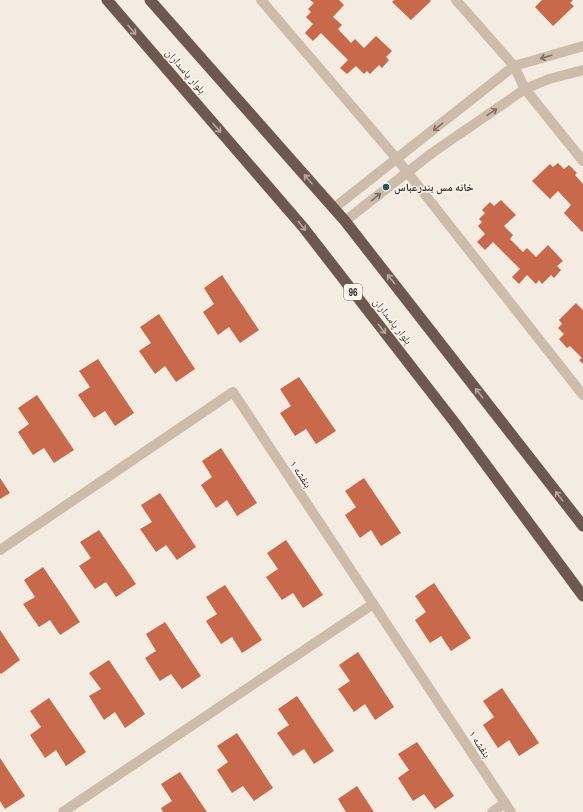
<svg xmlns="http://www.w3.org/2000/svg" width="583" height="812" font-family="'Archivo Narrow','Noto Naskh Arabic',sans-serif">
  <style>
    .building { fill: #c8694b }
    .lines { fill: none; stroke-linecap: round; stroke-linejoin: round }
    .minor { stroke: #cdbbac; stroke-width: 10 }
    .tertiary { stroke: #cdbbac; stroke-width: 10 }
    .trunk { stroke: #6c584f; stroke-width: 11 }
    .oneway { stroke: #b4a69e }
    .oneway2 { stroke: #7d6f65 }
    .poi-dot { fill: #1f5a5e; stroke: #fbf5ee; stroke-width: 1.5 }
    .labels { text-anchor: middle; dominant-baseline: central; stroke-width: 3; stroke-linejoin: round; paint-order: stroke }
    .shield { fill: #fbf5ee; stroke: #756b66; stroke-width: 1 }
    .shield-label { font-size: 10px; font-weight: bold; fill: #3b302b }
    .street-label { font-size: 11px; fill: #3b302b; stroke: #fbf5ee }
    .poi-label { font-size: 11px; font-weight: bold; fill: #3b302b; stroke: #fbf5ee; text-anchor: start }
  </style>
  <rect width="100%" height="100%" fill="#f4ebe1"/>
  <g class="building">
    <polygon points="310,0 339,0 344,5 333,17 342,25 338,29 351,43 355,39 364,48 376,36 392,51 386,57 389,60 382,68 379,65 370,74 367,71 364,74 356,66 347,74 340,68 348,60 321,33 313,41 305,33 313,24 306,17 311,12 308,9 314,3"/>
    <polygon points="394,0 430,0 431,1 411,20 392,2"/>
    <polygon points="542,0 573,0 570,3 574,6 553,26 535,7"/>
    <polygon points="558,163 564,169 569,165 577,173 575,175 583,184 583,231 582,232 564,213 571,205 558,191 550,199 532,181 550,164 553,167"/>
    <polygon points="501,200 516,215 504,226 513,235 510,239 523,252 527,248 536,257 548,245 563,261 557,266 561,270 554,278 551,275 542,284 539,280 536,284 527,275 519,284 512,277 520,269 493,242 485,250 477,242 485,234 478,226 482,222 479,219 485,213 482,210 490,202 494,206"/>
    <polygon points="222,275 259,330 240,343 229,327 218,335 203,312 214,304 204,288"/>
    <polygon points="576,303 583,310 583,364 579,360 582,358 570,346 567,348 559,339 564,334 558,328 562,324 559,320"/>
    <polygon points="159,314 195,369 176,382 165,366 155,374 139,351 151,343 140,327"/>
    <polygon points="98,359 134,413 115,426 105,411 94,418 78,395 90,387 79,371"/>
    <polygon points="299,377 336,431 316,444 306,429 295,436 280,413 291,406 280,389"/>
    <polygon points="37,395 74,450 54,463 44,448 33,455 18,432 29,424 18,408"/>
    <polygon points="221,448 257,503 237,516 227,500 216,508 201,485 212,477 202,461"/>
    <polygon points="0,478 10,493 0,499"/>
    <polygon points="364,478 401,533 381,546 371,530 360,538 345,515 356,507 345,491"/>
    <polygon points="160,493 196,547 177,560 166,545 156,552 140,529 152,522 141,505"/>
    <polygon points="99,530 136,584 116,597 106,582 95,589 79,566 91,558 80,542"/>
    <polygon points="286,540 323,595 303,608 293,593 282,600 266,577 278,569 267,553"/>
    <polygon points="43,567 80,622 60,635 50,620 39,627 23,604 35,597 24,580"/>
    <polygon points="434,583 471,638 451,651 441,636 430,643 415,620 426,612 415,596"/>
    <polygon points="225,585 262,640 242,653 232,637 221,644 206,621 217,614 206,597"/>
    <polygon points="165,622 201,676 182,689 171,674 160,681 145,658 156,651 146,634"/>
    <polygon points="0,630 20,660 1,674 0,673"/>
    <polygon points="358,652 394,707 375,720 365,704 354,712 338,689 350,681 339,665"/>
    <polygon points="109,660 145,714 125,728 115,712 104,720 89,696 101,689 89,673"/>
    <polygon points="502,688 539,743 519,756 509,740 498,748 483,725 494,717 483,701"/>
    <polygon points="297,696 334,751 314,764 304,749 293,756 277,733 289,725 278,709"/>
    <polygon points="49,698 86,752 66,766 56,750 45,758 30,735 41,727 30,711"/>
    <polygon points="237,733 273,788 254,801 243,786 232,793 217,770 228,762 217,746"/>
    <polygon points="417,742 454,796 435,809 424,794 413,801 398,778 409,770 398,754"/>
    <polygon points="0,758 25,796 5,809 0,801"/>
    <polygon points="180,772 207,812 163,812 161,808 172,801 161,784"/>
    <polygon points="357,786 374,812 346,812 338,799"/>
  </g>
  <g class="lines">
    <g class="minor">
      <polyline points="261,0 397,159 583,395"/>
      <polyline points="456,0 514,66"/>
      <polyline points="525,89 583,161"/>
      <polyline points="0,550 233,392 505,803"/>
      <polyline points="63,812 373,604"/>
    </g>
    <g class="tertiary">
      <polyline points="514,66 525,89"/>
      <polyline points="334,208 514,66 583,46"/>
      <polyline points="345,221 432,153 525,89 549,79 583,70"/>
      <polyline points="492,812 505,803 511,812"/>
    </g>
    <g class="trunk">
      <polyline points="107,0 303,227 455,423 583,596"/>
      <polyline points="150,0 345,221 583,526"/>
    </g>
  </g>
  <defs><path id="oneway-shaft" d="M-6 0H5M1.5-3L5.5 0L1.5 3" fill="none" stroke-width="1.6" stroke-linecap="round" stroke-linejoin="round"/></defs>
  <g class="oneway">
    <use href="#oneway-shaft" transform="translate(132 30) rotate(49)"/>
    <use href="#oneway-shaft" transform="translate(217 128) rotate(49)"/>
    <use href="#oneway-shaft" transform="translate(308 179) rotate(-131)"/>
    <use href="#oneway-shaft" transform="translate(302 226) rotate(51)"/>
    <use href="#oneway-shaft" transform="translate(391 279) rotate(-128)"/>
    <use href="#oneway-shaft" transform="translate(382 329) rotate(52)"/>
    <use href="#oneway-shaft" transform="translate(479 393) rotate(-128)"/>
    <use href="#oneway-shaft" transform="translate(559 496) rotate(-128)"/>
  </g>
  <g class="oneway2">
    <use href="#oneway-shaft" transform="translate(546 57) rotate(164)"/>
    <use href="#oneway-shaft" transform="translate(492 112) rotate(-34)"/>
    <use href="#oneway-shaft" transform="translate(438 127) rotate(141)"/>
    <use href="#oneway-shaft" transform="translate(376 197) rotate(-39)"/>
  </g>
  <circle class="poi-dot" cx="386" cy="187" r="4"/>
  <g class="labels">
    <rect class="shield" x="344" y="284" width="18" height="16" rx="3"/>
    <g class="shield-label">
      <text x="353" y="292">96</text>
    </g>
    <g class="street-label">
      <text transform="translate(186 71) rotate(49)">بلوار پاسداران</text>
      <text transform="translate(393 321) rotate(52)">بلوار پاسداران</text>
      <text transform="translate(301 474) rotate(56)">بنفشه ۱</text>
      <text transform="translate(480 744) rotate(56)">بنفشه ۱</text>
    </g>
    <g class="poi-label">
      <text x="394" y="187">خانه مس بندرعباس</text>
    </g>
  </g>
</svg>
